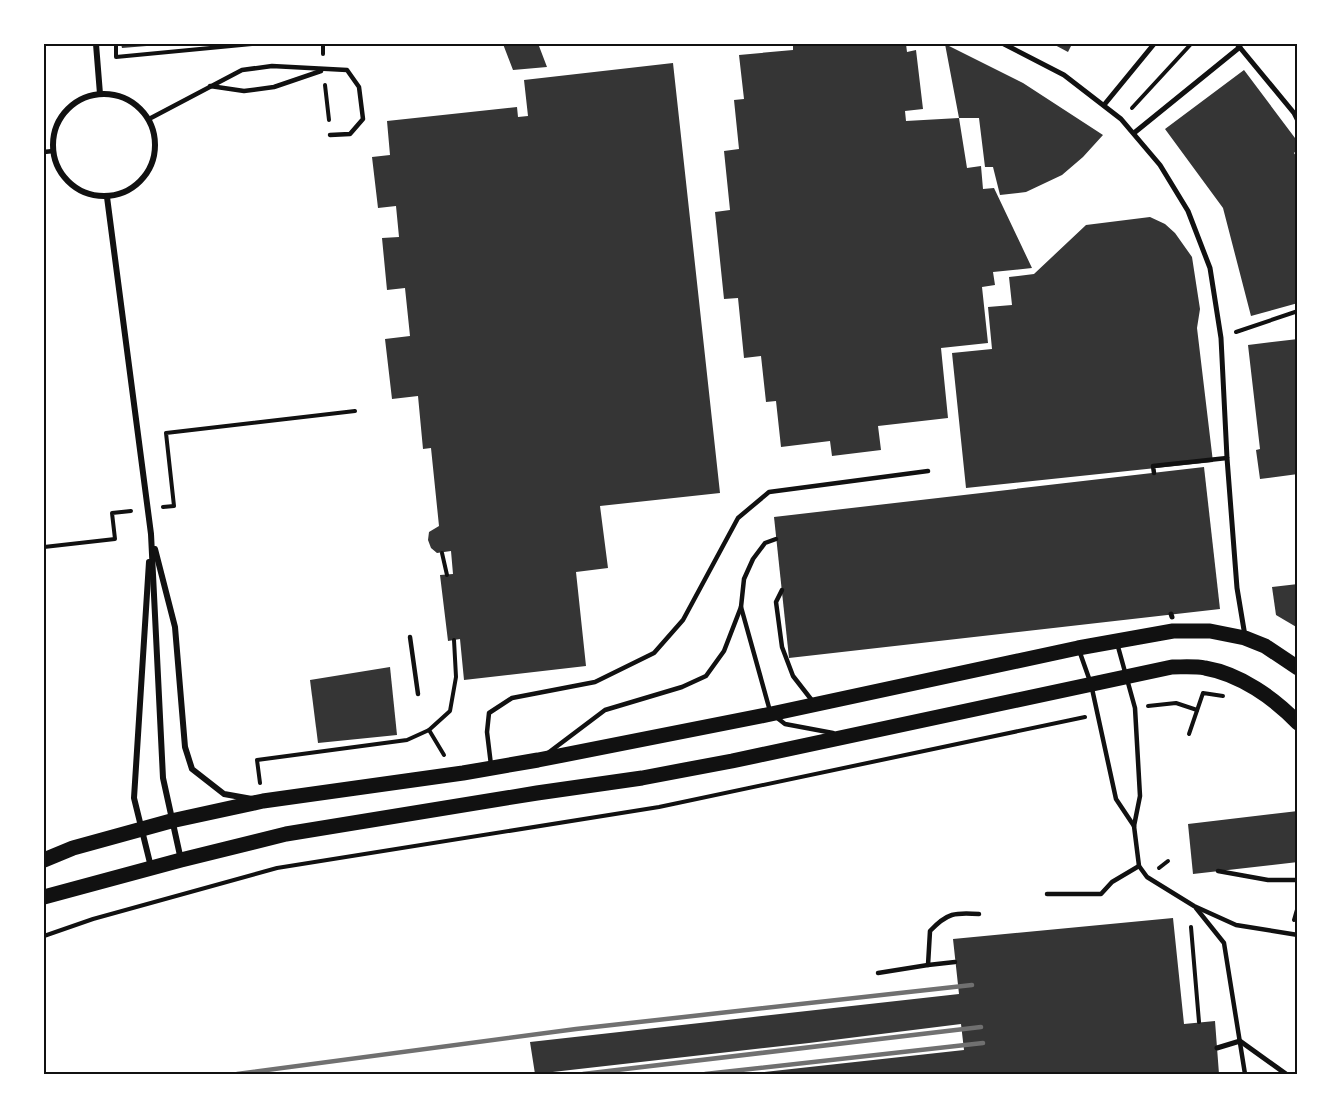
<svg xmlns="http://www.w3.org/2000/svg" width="1341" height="1118" font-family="'Fira Sans Condensed',sans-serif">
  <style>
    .building { fill: #353535 }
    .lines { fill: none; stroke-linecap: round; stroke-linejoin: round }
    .path { stroke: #111; stroke-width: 4 }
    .service { stroke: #111; stroke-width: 4.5 }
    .pedestrian { stroke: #111; stroke-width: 5 }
    .minor { stroke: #111; stroke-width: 6 }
    .primary { stroke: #111; stroke-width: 15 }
    .rail { stroke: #707070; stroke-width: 4.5 }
    .neatline { fill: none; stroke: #111; stroke-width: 2 }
  </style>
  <rect width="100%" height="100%" fill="#fff"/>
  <g class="building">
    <polygon points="121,44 159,44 159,45 122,48"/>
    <polygon points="503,44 546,44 539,46 547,67 513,70"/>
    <polygon points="793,44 906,44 907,52 916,50 923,109 905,111 906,121 959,118 945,44 1023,83 1103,135 1083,157 1062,175 1026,192 1000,195 993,167 985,167 979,118 959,118 967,168 981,166 983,189 994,188 1032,268 993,272 995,285 982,287 988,343 941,348 948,418 878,426 881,450 832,456 830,441 781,447 776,401 766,402 761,356 744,358 738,298 724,299 715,212 730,210 724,151 739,149 734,100 744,99 739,55 793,50"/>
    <polygon points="1053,44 1072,44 1068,52"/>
    <polygon points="673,63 720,493 600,506 608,568 576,572 586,666 464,680 460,639 448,641 440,575 453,574 451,551 437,553 431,548 428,540 429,532 439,526 431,448 423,449 418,396 392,399 385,339 410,336 405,288 387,290 382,238 399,237 396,206 378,208 372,157 390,155 387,121 517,107 518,117 528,116 524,80"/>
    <polygon points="1244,70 1298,142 1298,149 1294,153 1298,159 1298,303 1251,316 1223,208 1165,129"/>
    <polygon points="1150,217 1165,224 1175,233 1192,257 1200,309 1197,328 1213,462 966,488 952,353 992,349 988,307 1012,305 1009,277 1034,274 1086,225"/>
    <polygon points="1298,339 1298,474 1260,479 1256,450 1260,449 1248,345"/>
    <polygon points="1204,467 1220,609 789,658 774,517"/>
    <polygon points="1298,584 1298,628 1276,615 1272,587"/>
    <polygon points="390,667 397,735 318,743 310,680"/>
    <polygon points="1298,811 1298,862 1193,874 1188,824"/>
    <polygon points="1173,918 1184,1024 1215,1021 1219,1074 755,1074 755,1073 964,1050 961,1024 809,1043 535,1074 530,1042 959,994 953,939"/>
  </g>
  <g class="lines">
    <g class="path">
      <polyline points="116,44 116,57 252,44"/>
      <polyline points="323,44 323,54"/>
      <polyline points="325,85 329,120"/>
      <polyline points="1132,108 1191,44"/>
      <polyline points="1236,332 1298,311"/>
      <polyline points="163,507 174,506 166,433 355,411"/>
      <polyline points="44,547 115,539 112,513 131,511"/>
      <polyline points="442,553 447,575"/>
      <polyline points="1148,706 1176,703 1197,710"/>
      <polyline points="429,730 444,755"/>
      <polyline points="1189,734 1203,693 1223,696"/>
      <polyline points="260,783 257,760 407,740 429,730 450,711 456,677 454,640"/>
      <polyline points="1159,868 1168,861"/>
      <polyline points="1294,920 1298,906"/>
      <polyline points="1191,927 1199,1022"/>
      <polyline points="44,936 93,919 277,868 659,807 1085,717"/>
    </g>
    <g class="service">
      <polyline points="210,86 244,91 274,87 321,71"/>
      <polyline points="149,119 242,70 272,66 347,70 359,87 363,119 350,134 330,135"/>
      <polyline points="44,152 53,151"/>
      <polyline points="1154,473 1153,466 1227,458"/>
      <polyline points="782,590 776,602 782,647 793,676 814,703"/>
      <polyline points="741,607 770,711"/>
      <polyline points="410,637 418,694"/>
      <polyline points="1117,643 1135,708 1140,796 1134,826 1139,866 1147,877 1194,906 1236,925 1298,935"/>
      <polyline points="1079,650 1091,684 1116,799 1134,826"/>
      <polyline points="776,717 785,724 833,733"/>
      <polyline points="548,753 605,710 682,687 706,676 724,651 741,607 744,579 753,559 765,543 776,539"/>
      <polyline points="491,765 487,732 489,713 512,698 595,682 654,653 683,620 738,518 769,492 928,471"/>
      <polyline points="1218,871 1268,880 1298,880"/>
      <polyline points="1047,894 1101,894 1112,882 1139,866"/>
      <polyline points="1196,908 1224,943 1245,1074"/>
      <path d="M955,962L928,965L930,931C947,913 955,912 979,914"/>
      <polyline points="878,973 928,965"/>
    </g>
    <g class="pedestrian">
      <polyline points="1004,44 1064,75 1121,119 1160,165 1188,211 1210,268 1221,338 1227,458 1237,588 1245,636"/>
      <polyline points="1237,44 1294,113 1298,121"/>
      <polyline points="1104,105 1154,44"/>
      <polyline points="1134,133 1240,47"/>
      <polyline points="1171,614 1172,617"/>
      <polyline points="1217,1048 1240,1041 1286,1074"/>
    </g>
    <g class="minor">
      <polyline points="96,44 100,94"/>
      <circle cx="104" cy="145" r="51"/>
      <polyline points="107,197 151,534 163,778 181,860"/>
      <polyline points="155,549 175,627 185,747 192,769 224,794 252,799"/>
      <polyline points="149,562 134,798 151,867"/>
    </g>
    <g class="primary">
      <polyline points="44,860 73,848 171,821 263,801 463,773 538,760 771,714 1078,648 1173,631 1210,631 1245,638 1265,646 1298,668"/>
      <path d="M44,897L181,860L286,834L537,793L642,778L732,761L1172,667C1183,667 1195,666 1205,668C1240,674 1274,698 1298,723"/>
    </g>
    <g class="rail">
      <polyline points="237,1074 576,1029 972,985"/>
      <polyline points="583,1074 981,1027"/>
      <polyline points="705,1074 983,1043"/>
    </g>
  </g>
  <rect width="1341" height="1118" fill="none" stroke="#ffffff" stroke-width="90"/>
  <rect x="45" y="45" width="1251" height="1028" class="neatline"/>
</svg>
